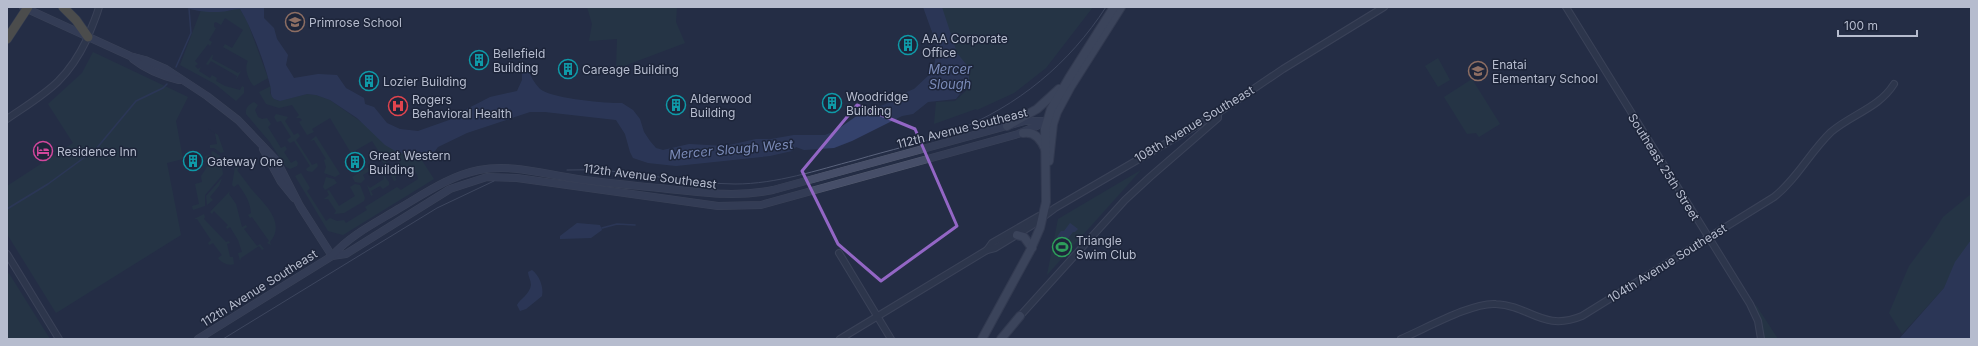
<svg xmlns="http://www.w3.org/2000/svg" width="1978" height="346" font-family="Inter,sans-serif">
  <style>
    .green { fill: #263d46 }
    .water { fill: #34426c }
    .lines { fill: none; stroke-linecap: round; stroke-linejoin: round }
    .stream { stroke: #34426c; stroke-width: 1.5 }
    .tertiary-casing { stroke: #545b6f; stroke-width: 8 }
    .secondary-casing { stroke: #545b6f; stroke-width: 8 }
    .primary-casing { stroke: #42495e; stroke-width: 10 }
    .motorway-casing { stroke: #40485c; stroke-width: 10 }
    .tertiary { stroke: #394055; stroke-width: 6 }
    .secondary { stroke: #464e68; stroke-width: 7 }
    .primary { stroke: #575f75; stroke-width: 8 }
    .motorway { stroke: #7b7255; stroke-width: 9 }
    .tram { stroke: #5a637c; stroke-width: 1 }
    .marked { fill: none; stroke: #9366c5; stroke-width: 3; stroke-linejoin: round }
    .labels { text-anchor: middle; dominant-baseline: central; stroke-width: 3; stroke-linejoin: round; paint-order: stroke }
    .poi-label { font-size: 12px; fill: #b6bcce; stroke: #1d253a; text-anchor: start }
    .street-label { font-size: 12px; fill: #b6bcce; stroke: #1d253a }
    .water-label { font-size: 13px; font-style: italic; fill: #7b8bb8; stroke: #1d253a }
  </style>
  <rect width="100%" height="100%" fill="#242d45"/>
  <g class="green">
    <polygon points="587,7 677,7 676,22 685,43 616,69 617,39 589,41 592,24"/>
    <polygon points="931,7 1093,7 1046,68 1014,93 977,110 976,109 934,124 936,102 955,101 967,90 947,51"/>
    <path d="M235,9H240L247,21L268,78L254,86C248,80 244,68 248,61L223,47L225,44L232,48L243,30L225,18L221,25L216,22L214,23V27L216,28L209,40L212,42L210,46L208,44L195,61L198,64L195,66L198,69L201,67L199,71L210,78L212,75L217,78L216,81L225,86L240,90L242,86L244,87V93L236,101L215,84L180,65L201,10L228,11Z"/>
    <polygon points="93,52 188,97 176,121 183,159 167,163 181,235 56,313 7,234 7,186 73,143 48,104 82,73"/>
    <polygon points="212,55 213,55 212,59 238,73 241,71 236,80 237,76 211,61 208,65 206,64"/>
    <polygon points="1438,58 1450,80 1438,87 1425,66"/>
    <polygon points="1472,79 1500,124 1479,137 1476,133 1467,134 1444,97"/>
    <polygon points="271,86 270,93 274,99 279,101 307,94 316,95 330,100 364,124 419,156 434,179 343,235 328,231 295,176 301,173 310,188 307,191 326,221 330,218 337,221 344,220 346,223 367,210 365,207 397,187 401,190 418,179 417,174 411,167 395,177 397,180 394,181 389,172 391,170 393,173 401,168 398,159 394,156 386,161 387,165 385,165 381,160 383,158 372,141 351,153 330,118 312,129 314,132 307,135 299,122 302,120 300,118 296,118 299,115 292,105 279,108 266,104 259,92"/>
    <path d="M254,102L258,105L255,110L258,117L262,119L267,118L271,124L268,127L281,148L285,146L287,149L284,152L291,163L296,160L298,163L297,166L290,169L286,167L269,141L246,114C245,108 249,104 254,102Z"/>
    <polygon points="276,114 288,117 285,121 294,135 298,133 300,136 296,140 312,165 317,163 318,166 312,172 307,171 306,169 310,166 294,141 290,143 287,140 291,137 281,121 277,122 274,117"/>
    <polygon points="207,128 218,135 224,152 221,153 214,148 210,148 210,145 217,144 215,133"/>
    <polygon points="316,136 340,174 335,177 324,173 326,167 324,160 326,159 314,140 310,141"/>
    <polygon points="213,151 220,156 223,174 205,195 205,206 193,210 192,206 199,204 195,184 202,182 201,176 207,167 205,156 212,155 211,152"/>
    <polygon points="374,164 376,167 363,175 365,179 361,183 355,182 352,177"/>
    <path d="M237,166L239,168L237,170C242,177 247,183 252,190C265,204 286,223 270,242L271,245L267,243L269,241L252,217L250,218L248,215L251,213C250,201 245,194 238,184L234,187L232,185L235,167Z"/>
    <polygon points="1141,170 1047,275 1058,219"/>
    <polygon points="383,174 389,182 389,185 383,189 380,186 371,191 373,195 371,196 367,185 370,188 384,179"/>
    <polygon points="326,177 334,179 337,183 325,190 323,187"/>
    <polygon points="222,178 219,186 210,197 213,200 207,205 206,196"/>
    <polygon points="355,184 360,185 365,198 364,201 344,213 334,214 336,211 328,199 324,199 329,195 327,191 329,190 339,206 355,196 350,187"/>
    <polygon points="230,191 229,194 236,204 242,227 246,225 247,227 244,229 257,246 260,244 264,249 262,250 259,246 241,258 240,261 238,253 242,252 238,240 230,227 227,229 226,227 228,225 214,211 212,214 210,212"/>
    <polygon points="1971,194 1971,241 1956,262 1944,288 1902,334 1889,313 1909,266 1930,238 1943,217"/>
    <path d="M204,214L205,217L204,219L226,242L229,241L230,243L227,244L230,257H233L234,264C228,266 222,263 218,258L222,255L213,243L209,245L208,243L211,240L197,219H194Z"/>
    <polygon points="9,273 10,275 50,339 7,339 7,274"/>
    <polygon points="1756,305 1778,339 1762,339 1754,307"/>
  </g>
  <g class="water">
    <path d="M185,7H264V18L274,28L277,39L288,55L286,65L294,78L318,74L337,75L346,88L364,98L365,104L374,107L387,123L400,129L418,131L452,119L463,111L490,97L517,91L522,80V71L525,68H528C530,76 534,83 540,89C550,98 607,104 622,103L633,110L640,119L644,132L650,141L656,148L663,150L689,144L725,146L756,139H771L794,135H825L835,131L858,115L893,101L899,95L914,89L929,75L934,67L936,55V43L923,7H942L957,53L969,68V82L956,99L928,102L913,114L902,116L852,141L834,148L804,150L796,147L792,151L770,156L676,166L648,163L633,158L630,152L625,134L616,120L545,112H530L467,133L438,147L432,155L411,156L397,152L385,145L357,118L330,100L316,95L307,94L280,101L274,99C269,94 272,90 270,85C265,64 251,26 240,9C235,9 232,10 227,11C216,13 195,12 185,7Z"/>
    <polygon points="577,223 600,225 602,230 591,238 560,239 560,236"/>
    <polygon points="1070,223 1078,229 1075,232 1073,232 1065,242 1057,237 1061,231 1064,231"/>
    <polygon points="1971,240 1971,339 1899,339 1944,288 1955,262"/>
    <path d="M532,270C539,275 544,287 542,296L526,309L520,311L517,305C520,299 530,294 531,285C531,280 528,276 528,272Z"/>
  </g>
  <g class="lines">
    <g class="stream">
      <polyline points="176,67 191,33 189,9"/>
      <polyline points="7,209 48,184 96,149 136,101 163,88 167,84"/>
      <polyline points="602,228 617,224 635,225"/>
    </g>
    <g class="tertiary-casing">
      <g id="tertiary">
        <polyline points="1566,7 1750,304 1758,321 1761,339"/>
        <path d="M7,119C45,93 66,83 87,39C91,28 96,18 99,7"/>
        <polyline points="987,250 992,243 1039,216"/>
        <polyline points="839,253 891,339"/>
        <polyline points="7,254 59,339"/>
        <polyline points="1020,316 1125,200 1150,177 1218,118 1218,113"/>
        <polyline points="840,339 987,250 995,248 1031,226 1055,208 1218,113 1283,69 1384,7"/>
        <path d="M1401,339C1425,329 1472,302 1496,304C1531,306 1543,332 1582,316L1774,197C1797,179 1810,152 1831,132C1852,114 1879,108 1894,84"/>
      </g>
    </g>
    <g class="secondary-casing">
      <g id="secondary">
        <polyline points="23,7 130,56 145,60 166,69 207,96 238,120 277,161 300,206 332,256"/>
        <path d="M133,59C147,70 162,76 179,80"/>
        <polyline points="263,149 281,182 294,198"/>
        <polyline points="332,256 346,254 450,189 487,177 517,178 718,206 761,205 1018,134 1046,122"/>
        <path d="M198,339L332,256C349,236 375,223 398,209C424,194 449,176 479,170C511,164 540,173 572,178C601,183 630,185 659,188C698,192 734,198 773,190L1025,121H1051"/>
      </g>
    </g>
    <g class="primary-casing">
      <g id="primary">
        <polyline points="1007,126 1037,109 1059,89"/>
        <path d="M1023,133C1034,131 1041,139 1045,149"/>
        <polyline points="1049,161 1053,124 1057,112 1071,86 1121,7"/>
        <polyline points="1017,235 1024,237 1032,248"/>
        <polyline points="982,339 1030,251 1040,228 1046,202 1045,129 1051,109 1069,78 1114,7"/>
        <polyline points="1001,339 1020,316"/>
      </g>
    </g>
    <g class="motorway-casing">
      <g id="motorway">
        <polyline points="63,7 76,20 88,37"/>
        <polyline points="7,39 28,7"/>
      </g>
    </g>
    <use href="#tertiary" class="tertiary"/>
    <use href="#secondary" class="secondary"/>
    <use href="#primary" class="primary"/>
    <use href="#motorway" class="motorway"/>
    <g class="tram">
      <path d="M567,170C624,167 679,184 735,184C777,184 817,170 856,160C889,150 923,143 955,131C1018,106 1069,64 1106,7"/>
      <polyline points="223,339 437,208 494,181"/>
    </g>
  </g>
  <path d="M0 0H1978V346H0ZM857,105L915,129L957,226L881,281L838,244L802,171Z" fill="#242d45" fill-opacity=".55" fill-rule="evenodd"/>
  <path class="marked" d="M857,105L915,129L957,226L881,281L838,244L802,171Z"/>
  <defs>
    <g id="school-ring" transform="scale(1)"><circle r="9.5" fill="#1d253a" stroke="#8d6e63" stroke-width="1.5"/><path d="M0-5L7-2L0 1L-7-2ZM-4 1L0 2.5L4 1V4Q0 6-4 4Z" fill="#8d6e63"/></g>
    <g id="building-ring" transform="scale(1)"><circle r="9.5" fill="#1d253a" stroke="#0f9aa8" stroke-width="1.5"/><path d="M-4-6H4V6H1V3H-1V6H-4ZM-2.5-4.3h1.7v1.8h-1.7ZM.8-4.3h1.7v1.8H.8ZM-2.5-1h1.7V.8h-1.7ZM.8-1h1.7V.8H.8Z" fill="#0f9aa8"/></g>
    <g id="hospital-ring" transform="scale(1)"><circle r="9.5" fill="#1d253a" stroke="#e0444e" stroke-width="1.5"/><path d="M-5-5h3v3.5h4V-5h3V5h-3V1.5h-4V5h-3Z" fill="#e0444e"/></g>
    <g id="hotel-ring" transform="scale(1)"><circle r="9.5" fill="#1d253a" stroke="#d1479c" stroke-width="1.5"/><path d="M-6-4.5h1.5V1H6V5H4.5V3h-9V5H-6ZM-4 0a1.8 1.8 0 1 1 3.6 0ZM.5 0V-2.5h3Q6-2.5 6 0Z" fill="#d1479c"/></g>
    <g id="stadium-ring" transform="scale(1)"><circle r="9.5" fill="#1d253a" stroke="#2e9e5b" stroke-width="1.5"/><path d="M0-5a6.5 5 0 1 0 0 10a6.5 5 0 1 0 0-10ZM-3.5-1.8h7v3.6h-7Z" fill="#2e9e5b"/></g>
  </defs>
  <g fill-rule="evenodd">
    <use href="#school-ring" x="295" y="22"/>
    <use href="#building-ring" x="908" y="45"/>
    <use href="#building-ring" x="479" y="60"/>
    <use href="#building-ring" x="568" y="69"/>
    <use href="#school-ring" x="1478" y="71"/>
    <use href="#building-ring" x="369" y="81"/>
    <use href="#building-ring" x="832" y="103"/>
    <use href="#building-ring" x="676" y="105"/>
    <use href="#hospital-ring" x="398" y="106"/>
    <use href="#hotel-ring" x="43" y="151"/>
    <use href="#building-ring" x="193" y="161"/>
    <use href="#building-ring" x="355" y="162"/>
    <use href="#stadium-ring" x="1062" y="247"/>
  </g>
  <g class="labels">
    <g class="poi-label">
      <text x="309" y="22">Primrose School</text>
      <text x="922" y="38">AAA Corporate<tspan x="922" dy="14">Office</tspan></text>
      <text x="493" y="53">Bellefield<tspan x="493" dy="14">Building</tspan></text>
      <text x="1492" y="64">Enatai<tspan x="1492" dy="14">Elementary School</tspan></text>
      <text x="582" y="69">Careage Building</text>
      <text x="383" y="81">Lozier Building</text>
      <text x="846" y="96">Woodridge<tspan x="846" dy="14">Building</tspan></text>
      <text x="690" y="98">Alderwood<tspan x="690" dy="14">Building</tspan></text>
      <text x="412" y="99">Rogers<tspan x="412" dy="14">Behavioral Health</tspan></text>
      <text x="57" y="151">Residence Inn</text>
      <text x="369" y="155">Great Western<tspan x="369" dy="14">Building</tspan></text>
      <text x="207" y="161">Gateway One</text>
      <text x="1076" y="240">Triangle<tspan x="1076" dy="14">Swim Club</tspan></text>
    </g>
    <g class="street-label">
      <text transform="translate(1194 124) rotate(-31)">108th Avenue Southeast</text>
      <text transform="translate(962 128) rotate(-14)">112th Avenue Southeast</text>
      <text transform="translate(1664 167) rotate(58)">Southeast 25th Street</text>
      <text transform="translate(650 176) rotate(7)">112th Avenue Southeast</text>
      <text transform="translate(1667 263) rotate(-32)">104th Avenue Southeast</text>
      <text transform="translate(259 288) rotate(-32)">112th Avenue Southeast</text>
    </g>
    <g class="water-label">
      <text x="950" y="69">Mercer<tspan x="950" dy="15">Slough</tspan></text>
      <text transform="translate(731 149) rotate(-5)">Mercer Slough West</text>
    </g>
  </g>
  <rect width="1978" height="346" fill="none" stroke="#b6bcce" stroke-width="16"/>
  <path d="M1838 30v6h79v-6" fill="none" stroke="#b6bcce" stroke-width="2"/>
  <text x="1844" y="30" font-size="12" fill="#b6bcce" stroke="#1d253a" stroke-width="3" paint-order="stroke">100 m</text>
</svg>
